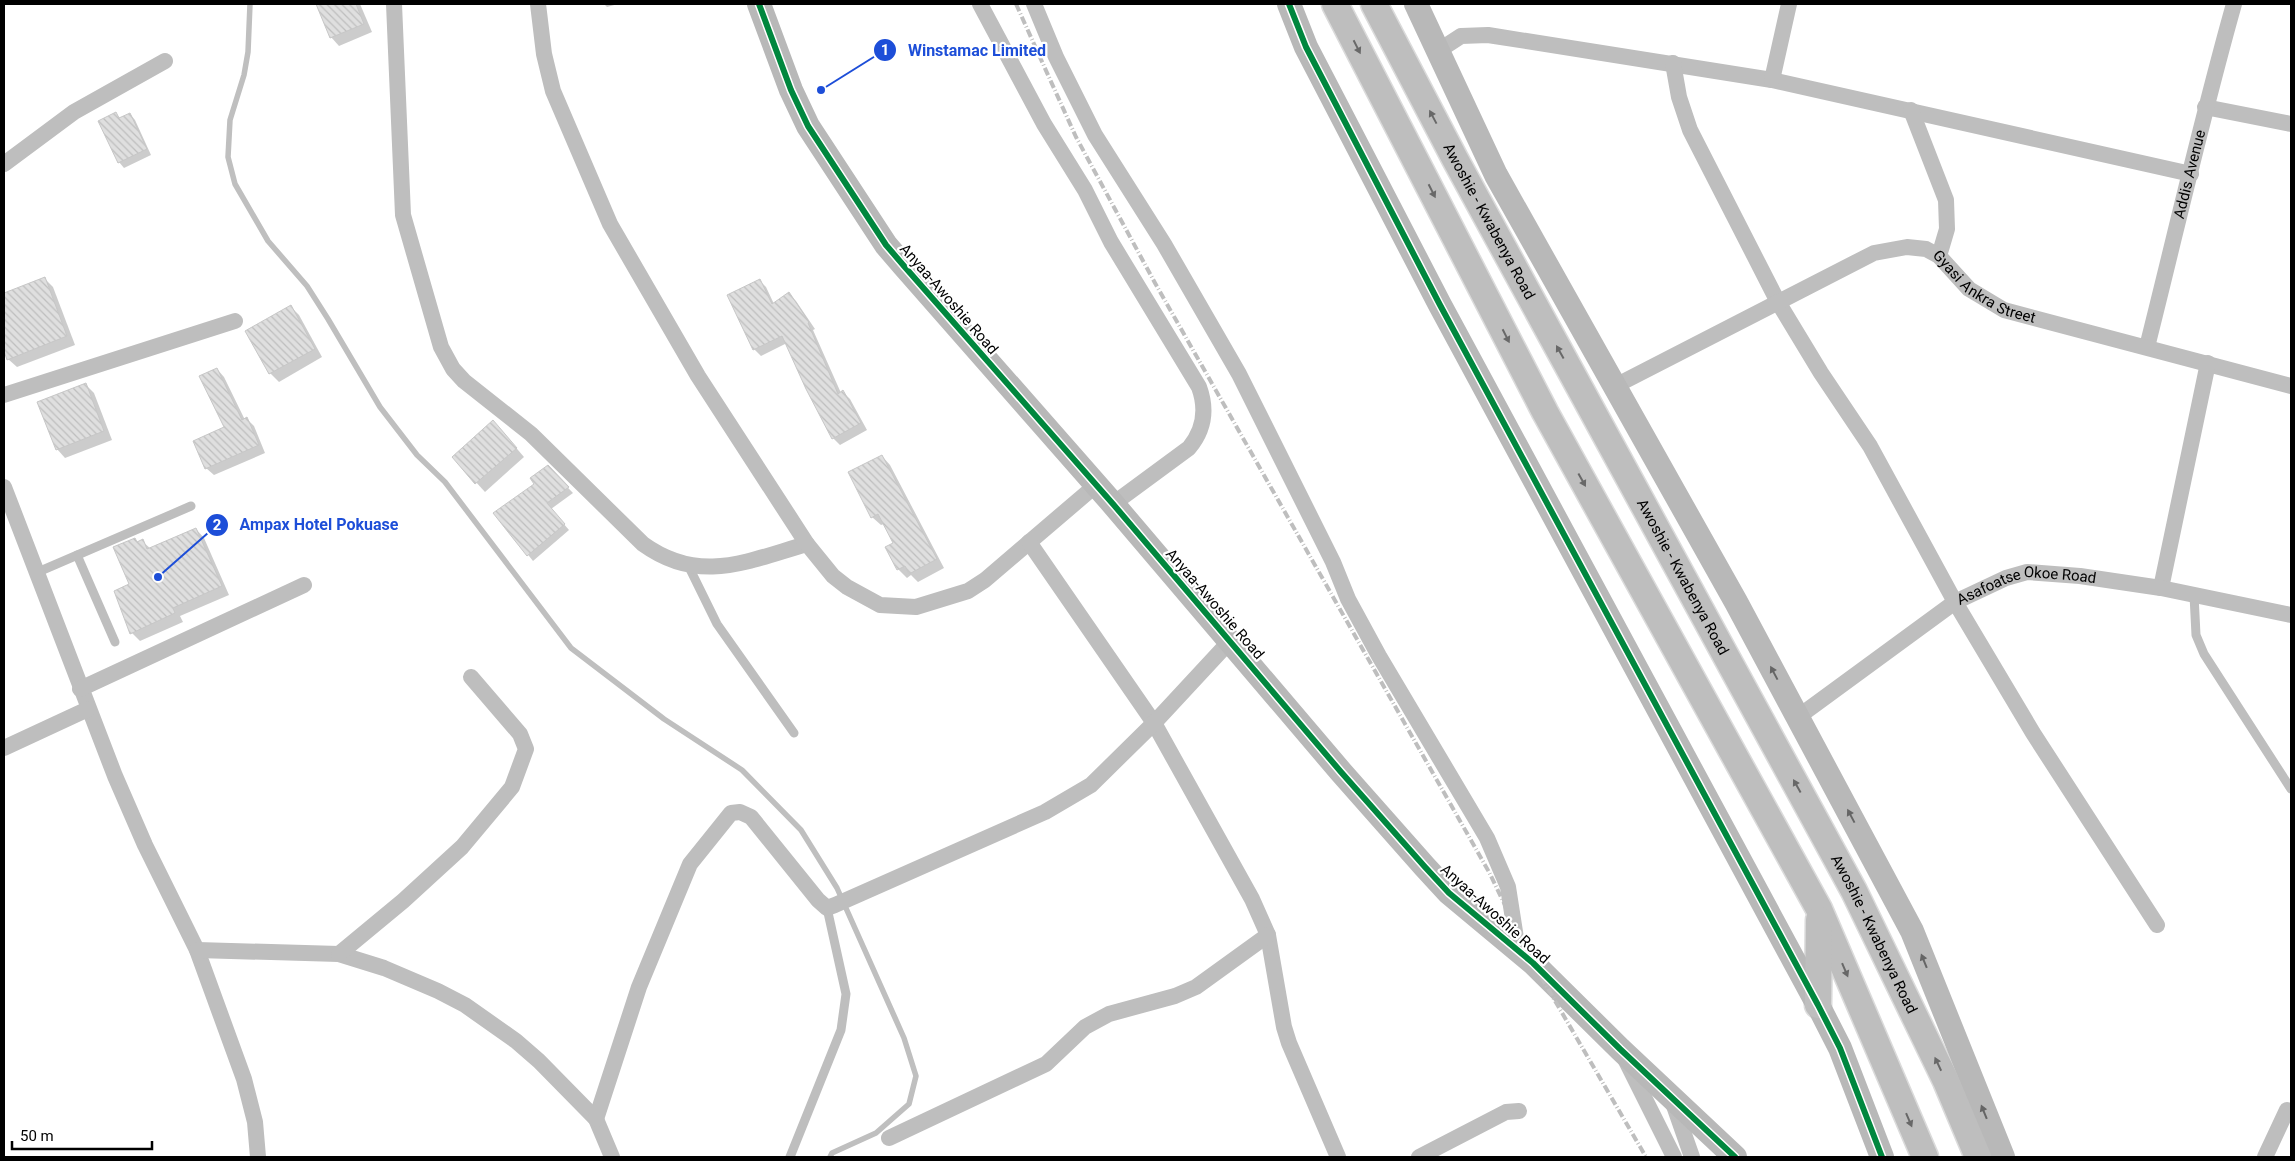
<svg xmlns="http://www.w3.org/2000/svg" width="2295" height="1161" font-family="Roboto,sans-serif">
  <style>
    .shadow { fill: #0003 }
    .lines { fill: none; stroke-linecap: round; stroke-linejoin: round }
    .stream { stroke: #bfbfbf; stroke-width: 5.5 }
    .building { fill: url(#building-back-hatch); stroke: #c7c7c7 }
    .primary-casing { stroke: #dbdbdb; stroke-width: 29 }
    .lane { stroke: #bebebe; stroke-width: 9 }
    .street { stroke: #bebebe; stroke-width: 16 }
    .secondary { stroke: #b8b8b8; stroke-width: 24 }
    .primary { stroke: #bebebe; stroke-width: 26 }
    .rail { stroke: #bebebe; stroke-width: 4; stroke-dasharray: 8 2.5 1 2.5; stroke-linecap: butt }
    .cycleway-casing { stroke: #fff; stroke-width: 9 }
    .cycleway { stroke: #00873e; stroke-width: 6 }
    .oneway { fill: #686868 }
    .oneway2 { fill: #656565 }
    .labels { text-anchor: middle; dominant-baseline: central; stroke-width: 4.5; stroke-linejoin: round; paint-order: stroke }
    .street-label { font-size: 15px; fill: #000; stroke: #fff }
    .leader { fill: none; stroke: #1d4ed8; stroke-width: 2 }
    .callout-dot { fill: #1d4ed8; stroke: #fff; stroke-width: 2 }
    .mark-label { font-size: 15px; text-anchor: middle; font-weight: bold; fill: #fff }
    .callout-label { font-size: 16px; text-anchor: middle; font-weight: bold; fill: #1d4ed8; stroke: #fff; stroke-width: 4.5; stroke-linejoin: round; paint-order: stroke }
  </style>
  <defs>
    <pattern id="building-back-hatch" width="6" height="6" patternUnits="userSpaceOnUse" patternTransform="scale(1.25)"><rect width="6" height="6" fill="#dfdfdf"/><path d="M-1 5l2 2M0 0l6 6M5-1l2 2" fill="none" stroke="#bebebe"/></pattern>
  </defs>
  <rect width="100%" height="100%" fill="#fff"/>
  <g class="shadow">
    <polygon points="317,4 360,4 372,32 339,46 331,37"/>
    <polygon points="604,4 618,4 607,7"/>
    <polygon points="116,114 121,119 130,114 135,120 151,155 124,168 119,162"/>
    <polygon points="45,279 53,287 75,345 17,367 8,359 4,347 4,295"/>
    <polygon points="759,280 766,287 774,304 789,294 796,301 815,329 813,330 841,393 843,392 850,399 867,430 840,445 833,438 787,343 761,356 754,349"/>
    <polygon points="291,307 299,315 322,357 279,382 270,373 247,332"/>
    <polygon points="217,369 224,377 245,420 247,419 254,426 265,453 214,475 206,468 225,428"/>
    <polygon points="86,385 94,393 112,440 65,458 57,449"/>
    <polygon points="501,430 524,457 485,492 453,457"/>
    <polygon points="882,456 890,465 944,568 918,582 911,575 907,578 898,569 894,543 884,524 881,525 872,517"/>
    <polygon points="548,467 573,493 551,509 569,530 533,561 495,513 536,484"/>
    <polygon points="196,529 204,538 229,595 180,616 183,622 140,641 132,633 131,585 135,539 138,543 142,541 151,549"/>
  </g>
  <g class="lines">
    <polyline class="stream" points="250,4 248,52 244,75 230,120 228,157 235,184 268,241 307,286 328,319 380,407 417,455 445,482 571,648 664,719 742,770 801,830 837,888 904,1038 916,1076 909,1104 876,1133 832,1153 830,1157"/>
  </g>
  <g class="building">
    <polygon points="316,4 356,4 364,24 330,38"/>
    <polygon points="116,112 119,118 130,113 147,149 118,163 98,121"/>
    <polygon points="45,277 67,336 7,360 4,351 4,293"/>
    <polygon points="760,279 772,304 789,292 809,322 808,323 838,394 843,390 861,423 832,439 806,389 782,336 753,350 727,295"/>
    <polygon points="291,305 315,349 269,374 245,331"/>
    <polygon points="217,368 242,420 247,417 259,445 205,469 193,441 224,427 199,376"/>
    <polygon points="86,383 104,431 56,450 37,402"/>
    <polygon points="493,420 517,448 475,484 452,457"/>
    <polygon points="882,455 937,559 909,574 905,566 897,570 885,547 893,543 878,514 871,518 848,472"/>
    <polygon points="548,465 569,487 547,503 565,524 527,556 493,513 534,484 530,478"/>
    <polygon points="196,528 222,586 173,608 175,613 130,634 114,591 129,584 113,547 135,538 137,542 143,539 147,549"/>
  </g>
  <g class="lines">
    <g class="primary-casing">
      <g id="primary">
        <polyline points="1335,4 1545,412 1819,909 1925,1157"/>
        <path id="s4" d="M1374,4L1455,159L1854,891L1946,1081L1978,1157"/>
        <polyline points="1818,1005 1819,920"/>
      </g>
    </g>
    <g class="lane">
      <polyline points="77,555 115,642"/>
      <polyline points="688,565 717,624 794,733"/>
      <polyline points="38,572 191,506"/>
      <polyline points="2194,595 2196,635 2204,654 2291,789"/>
      <polyline points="790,1157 841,1030 846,994 827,908"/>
    </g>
    <g class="street">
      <path d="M394,4L403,215L441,347L453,369L464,381L531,434L643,544C700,585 747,561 807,544"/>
      <polyline points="538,4 544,54 553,91 610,224 698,376 807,544 833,576 847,587 880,605 916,607 968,591 985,580 1095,486"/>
      <path d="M980,4L1044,124L1085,190L1111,242L1199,387C1207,409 1204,430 1189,448L1113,504"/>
      <polyline points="1034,4 1056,57 1095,135 1164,244 1239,374 1333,562 1348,599 1379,656 1487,838 1508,887 1518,951"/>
      <polyline points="1438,51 1461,36 1488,35 1772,80 2191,174"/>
      <polyline points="1673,63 1679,97 1690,130 1778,302 1821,373 1870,446 1955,602 2033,733 2157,925"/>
      <polyline points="1772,80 1789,4"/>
      <polyline points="2205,107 2291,124"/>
      <polyline points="1911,110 1946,200 1947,229 1939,256"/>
      <polyline points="4,164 74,112 165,61"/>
      <path id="s1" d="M2147,347C2176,232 2202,117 2234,4"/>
      <path id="s2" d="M1615,386L1874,253L1907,247L1926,249L1939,256L1969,289L2004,310L2291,386"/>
      <polyline points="4,395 235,321"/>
      <polyline points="4,487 115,776 145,845 197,950 244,1079 255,1122 258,1157"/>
      <polyline points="1029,542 1154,723 1252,899 1268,935 1284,1027 1289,1043 1338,1157"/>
      <polyline points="2161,588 2208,363"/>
      <polyline points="80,689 304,585"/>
      <path id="s3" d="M1798,717L1955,602L2006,578L2027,572L2080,576L2161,588L2291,615"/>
      <polyline points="4,748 88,709"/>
      <polyline points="197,950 339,954 384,968 438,991 465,1005 516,1041 539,1061 596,1119 612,1157"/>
      <polyline points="339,954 403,901 462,847 512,787 526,749 520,734 471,677"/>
      <polyline points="1626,1061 1674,1157"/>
      <polyline points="1672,1100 1692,1157"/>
      <polyline points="596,1119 639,987 690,864 731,813 740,812 751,817 818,900 827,908 835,905 1045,812 1091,785 1154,723 1231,640"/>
      <polyline points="889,1138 1046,1064 1085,1027 1109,1014 1175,996 1196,987 1268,935"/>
      <polyline points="1419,1157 1506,1112 1519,1111"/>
      <polyline points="2265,1157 2287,1110"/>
    </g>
    <g class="secondary">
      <polyline points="759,4 791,90 808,126 886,245 904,266 1113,504 1341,772 1425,867 1449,893 1533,963 1620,1049 1735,1157"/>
      <polyline points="1289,4 1306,47 1440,305 1818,1005 1840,1048 1882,1157"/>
      <polyline points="1416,4 1496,175 1736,602 1912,931 2003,1157"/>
    </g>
    <use href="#primary" class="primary"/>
    <polyline class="rail" points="1016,4 1076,137 1155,283 1489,872 1533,963 1646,1157"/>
    <g class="cycleway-casing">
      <g id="cycleway">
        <polyline points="759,4 791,90 808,126 886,245 904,266 1113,504 1341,772 1425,867 1449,893 1533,963 1620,1049 1735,1157"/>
        <polyline points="1289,4 1306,47 1440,305 1818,1005 1840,1048 1882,1157"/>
      </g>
    </g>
    <use href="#cycleway" class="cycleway"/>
  </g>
  <defs><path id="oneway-solid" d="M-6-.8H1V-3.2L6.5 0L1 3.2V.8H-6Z" transform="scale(1.25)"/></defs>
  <g class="oneway">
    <use href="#oneway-solid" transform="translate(1357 47) rotate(63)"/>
    <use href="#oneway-solid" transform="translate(1433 117) rotate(-118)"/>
    <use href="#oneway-solid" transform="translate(1432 191) rotate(63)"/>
    <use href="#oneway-solid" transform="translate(1506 336) rotate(63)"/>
    <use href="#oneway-solid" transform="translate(1560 352) rotate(-119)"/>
    <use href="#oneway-solid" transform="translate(1582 480) rotate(61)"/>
    <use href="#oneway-solid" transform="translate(1797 786) rotate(-119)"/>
    <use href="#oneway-solid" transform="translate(1845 970) rotate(67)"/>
    <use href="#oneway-solid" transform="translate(1938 1064) rotate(-115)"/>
    <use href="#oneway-solid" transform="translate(1909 1120) rotate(67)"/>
  </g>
  <g class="oneway2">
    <use href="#oneway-solid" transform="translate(1774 673) rotate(-118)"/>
    <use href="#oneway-solid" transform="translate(1851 816) rotate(-118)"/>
    <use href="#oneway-solid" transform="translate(1924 961) rotate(-112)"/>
    <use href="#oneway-solid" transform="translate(1984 1112) rotate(-112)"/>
  </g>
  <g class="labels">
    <g class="street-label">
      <text stroke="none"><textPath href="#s1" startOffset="178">Addis Avenue</textPath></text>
      <text stroke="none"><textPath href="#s4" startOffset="246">Awoshie - Kwabenya Road</textPath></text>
      <text stroke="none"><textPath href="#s2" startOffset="415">Gyasi Ankra Street</textPath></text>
      <text transform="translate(949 299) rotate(49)">Anyaa-Awoshie Road</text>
      <text stroke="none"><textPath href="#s4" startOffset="651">Awoshie - Kwabenya Road</textPath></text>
      <text stroke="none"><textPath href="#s3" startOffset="270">Asafoatse Okoe Road</textPath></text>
      <text transform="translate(1215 604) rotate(49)">Anyaa-Awoshie Road</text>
      <text transform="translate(1495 914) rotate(42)">Anyaa-Awoshie Road</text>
      <text stroke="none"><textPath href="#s4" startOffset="1056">Awoshie - Kwabenya Road</textPath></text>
    </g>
  </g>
  <path class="leader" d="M821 90L885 50M158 577L217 525"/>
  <g class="callout-dot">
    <circle cx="821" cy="90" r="5"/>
    <circle cx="158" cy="577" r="5"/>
    <circle cx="885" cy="50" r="12"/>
    <circle cx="217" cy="525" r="12"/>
  </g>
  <g class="mark-label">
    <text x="885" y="55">1</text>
    <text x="217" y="530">2</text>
  </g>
  <g class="callout-label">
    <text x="977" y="56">Winstamac Limited</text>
    <text x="319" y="530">Ampax Hotel Pokuase</text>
  </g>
  <rect width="2295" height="1161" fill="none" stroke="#000000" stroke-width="10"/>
  <path d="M12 1141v8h140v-8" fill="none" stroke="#000000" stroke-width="2.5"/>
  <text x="20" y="1141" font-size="15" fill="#000000" stroke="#ffffff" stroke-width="4" paint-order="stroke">50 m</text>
</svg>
